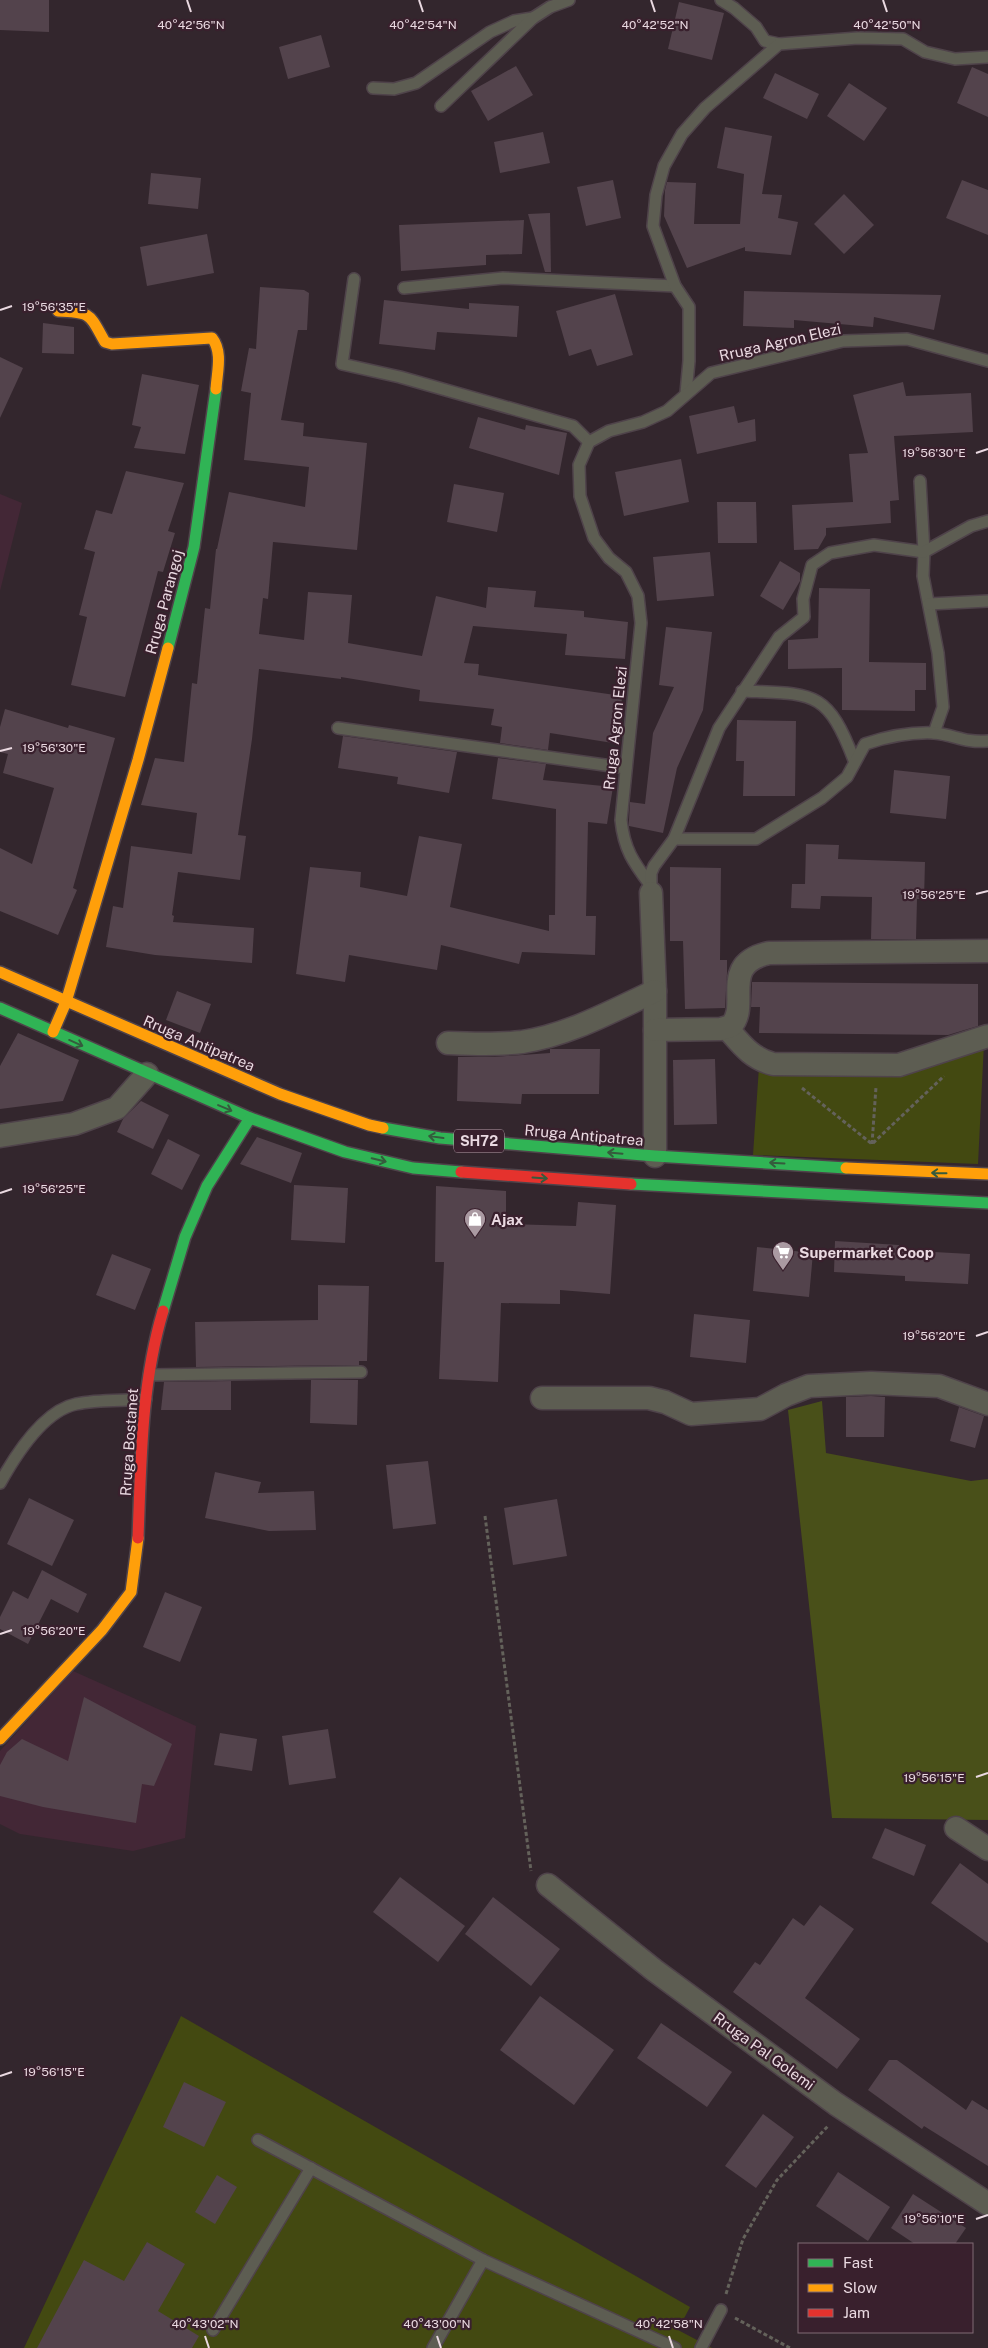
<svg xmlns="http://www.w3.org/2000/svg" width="988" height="2348" font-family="'Public Sans',sans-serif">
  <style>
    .built { fill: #432736 }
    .green { fill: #434911 }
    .forest { fill: #495019 }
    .building { fill: #53434c }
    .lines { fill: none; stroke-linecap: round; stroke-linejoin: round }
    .lane-casing { stroke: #4f434a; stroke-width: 14 }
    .street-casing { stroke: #4f434a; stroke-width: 25 }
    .fast-casing { stroke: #4f434a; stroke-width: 14 }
    .slow-casing { stroke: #4f434a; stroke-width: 14 }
    .jam-casing { stroke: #4f434a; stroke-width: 14 }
    .path { stroke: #64625b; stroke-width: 3; stroke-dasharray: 4 2.5; stroke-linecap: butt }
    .lane { stroke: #5d5d52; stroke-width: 11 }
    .street { stroke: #5d5d52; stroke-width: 22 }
    .fast { stroke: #30b455; stroke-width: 11 }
    .slow { stroke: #ff9f0a; stroke-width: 11 }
    .jam { stroke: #e5322d; stroke-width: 11 }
    .oneway { stroke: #355b3d }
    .ticks { fill: none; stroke: #ead9e1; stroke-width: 2 }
    .labels { text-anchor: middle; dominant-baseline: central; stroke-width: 4.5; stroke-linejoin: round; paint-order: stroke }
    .shield { fill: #39202d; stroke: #b5a2ab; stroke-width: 1 }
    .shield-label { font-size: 14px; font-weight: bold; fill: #ead9e1 }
    .street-label { font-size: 15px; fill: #ead9e1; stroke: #39202d }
    .poi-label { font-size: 15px; font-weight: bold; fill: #ead9e1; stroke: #39202d; text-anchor: start }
    .ticks-label { font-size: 12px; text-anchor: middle; fill: #ead9e1; stroke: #39202d; stroke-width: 4.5; stroke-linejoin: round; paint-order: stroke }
  </style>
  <rect width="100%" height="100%" fill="#33262d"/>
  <g class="built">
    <polygon points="0,494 22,503 0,591"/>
    <polygon points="73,1671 196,1726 185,1838 133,1851 20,1834 0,1824 0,1751"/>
  </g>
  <g class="green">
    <polygon points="984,1043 978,1164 753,1155 759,1067 906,1070"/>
    <polygon points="181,2016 690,2307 678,2330 712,2348 24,2348"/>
  </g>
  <polygon class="forest" points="822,1401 826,1453 971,1481 988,1479 988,1820 832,1818 788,1410"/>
  <g class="building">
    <polygon points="0,0 49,0 49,32 0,30"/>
    <polygon points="679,2 724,13 712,60 668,49"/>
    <polygon points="321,35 330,67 288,79 279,47"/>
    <polygon points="516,66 533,95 488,121 471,91"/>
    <polygon points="972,67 988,74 988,117 957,103"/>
    <polygon points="775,73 819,94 807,119 763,98"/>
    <polygon points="849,83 887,108 864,141 827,116"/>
    <polygon points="725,127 772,136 762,194 782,195 778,218 798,222 791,255 745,251 745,247 687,268 664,216 665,190 667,182 696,183 694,224 740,224 744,174 717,168"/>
    <polygon points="543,132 550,163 500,173 494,142"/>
    <polygon points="151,173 201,178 198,209 148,204"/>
    <polygon points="613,180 621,218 586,226 577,187"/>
    <polygon points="962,180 988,190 988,235 946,218"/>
    <polygon points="844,194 874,225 844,254 814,224"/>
    <polygon points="550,213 551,272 545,272 528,214"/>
    <polygon points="524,220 522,254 486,255 486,265 401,271 399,225"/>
    <polygon points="207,234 214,273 147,286 140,247"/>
    <polygon points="260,287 304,290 309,293 307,330 298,330 281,420 304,423 303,436 367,443 357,550 273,542 268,599 263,598 259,634 304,640 308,592 352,595 348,643 422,656 436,596 486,608 488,587 536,591 534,607 584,611 584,617 628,622 625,659 565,655 567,634 473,626 464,663 479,664 478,675 622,696 619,744 550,733 548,750 500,743 502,727 491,725 494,709 419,701 420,690 341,677 341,679 259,669 252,739 238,835 246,836 240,880 178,872 172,915 174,916 173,922 254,928 252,963 155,955 106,947 113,906 123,908 131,846 192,854 197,813 141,805 155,758 184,762 192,683 197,684 205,608 210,609 216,549 217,549 229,492 305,507 309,467 244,460 251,393 241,391 249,348 256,349"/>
    <polygon points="744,291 837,293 941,295 934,330 874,317 873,327 794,320 794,328 743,326"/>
    <polygon points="615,294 633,355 597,366 591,349 569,356 556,311"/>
    <polygon points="384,300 469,309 469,303 519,306 517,337 437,332 435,350 379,344"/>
    <polygon points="43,323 74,327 74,354 42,353"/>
    <polygon points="0,357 23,368 0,418"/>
    <polygon points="142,374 199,385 185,454 134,448 141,427 132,425"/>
    <polygon points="903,382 906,396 971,393 973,432 894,436 899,500 890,501 891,523 826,528 826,535 818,549 794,550 792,505 853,502 849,454 868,453 853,395"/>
    <polygon points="734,406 738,423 755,419 756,441 697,454 689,416"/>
    <polygon points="478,417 525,430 526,425 567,433 559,475 469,448"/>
    <polygon points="681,459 689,502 624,516 615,472"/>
    <polygon points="126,471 184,483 168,531 175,533 163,572 158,571 125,697 71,685 87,617 79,615 95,552 84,549 96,510 112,514"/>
    <polygon points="454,484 504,493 497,532 447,522"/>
    <polygon points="717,502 756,502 757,543 718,543"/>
    <polygon points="710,552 714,596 657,601 653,557"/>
    <polygon points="780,561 800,573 800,581 783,610 760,596"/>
    <polygon points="819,588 870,589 869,662 926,663 926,690 915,690 915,711 842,710 842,668 788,669 788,640 818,638"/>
    <polygon points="666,627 712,632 703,710 677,768 663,833 629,826 629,820 630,802 645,804 653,733 674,687 659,685"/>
    <polygon points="5,709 68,728 69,725 115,738 73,888 77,890 58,935 0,911 0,848 32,864 54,788 3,773 8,754 0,752 0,727"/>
    <polygon points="737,720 796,721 795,796 743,796 744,761 736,761"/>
    <polygon points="343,736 457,752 449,793 397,784 398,777 338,768"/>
    <polygon points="498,758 546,764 543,780 613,787 607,824 588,822 586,916 596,916 595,955 522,952 519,964 441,945 437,970 349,955 345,982 296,974 310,867 361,872 360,887 407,896 419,836 462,844 450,907 549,931 549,915 555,915 556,809 492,799"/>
    <polygon points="894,770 950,776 946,819 890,813"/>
    <polygon points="806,844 839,845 838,859 925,862 924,899 917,899 916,939 871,939 872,897 821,896 820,909 791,908 792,884 805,884"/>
    <polygon points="670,867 721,868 720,960 727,960 727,973 725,1008 685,1009 683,941 670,941"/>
    <polygon points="752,982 978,984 978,1026 948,1035 759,1033 760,1007 751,1007"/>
    <polygon points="177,991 211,1004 200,1033 166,1020"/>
    <polygon points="18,1033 79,1060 63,1101 0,1109 0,1066"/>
    <polygon points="550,1049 600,1049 599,1094 522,1094 521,1104 457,1101 458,1057 494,1057 550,1053"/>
    <polygon points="715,1059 717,1124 674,1125 673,1060"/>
    <polygon points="141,1101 169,1115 153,1149 117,1132 123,1119"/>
    <polygon points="257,1137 302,1153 291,1183 240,1164"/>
    <polygon points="168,1139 200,1155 182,1190 151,1174"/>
    <polygon points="294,1185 348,1188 345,1243 291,1240"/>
    <polygon points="436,1186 506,1191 506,1224 576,1226 578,1202 616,1205 610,1294 560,1290 560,1304 501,1303 498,1382 439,1379 444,1262 435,1262"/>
    <polygon points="835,1241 899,1245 899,1250 970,1254 968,1284 905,1281 905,1276 834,1272"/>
    <polygon points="757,1247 813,1253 809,1297 753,1291"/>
    <polygon points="112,1254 151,1269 135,1310 96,1295"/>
    <polygon points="318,1285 369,1286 367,1361 359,1361 359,1365 196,1367 195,1322 318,1320"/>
    <polygon points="694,1314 750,1320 746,1363 690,1357"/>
    <polygon points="311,1380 358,1380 357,1425 310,1423"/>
    <polygon points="231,1381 231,1410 161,1410 164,1382"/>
    <polygon points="871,1396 885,1397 884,1437 846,1437 846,1397"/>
    <polygon points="959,1407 984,1416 975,1448 950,1441"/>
    <polygon points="428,1461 436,1524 393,1529 386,1465"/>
    <polygon points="215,1472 261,1482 258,1493 314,1491 316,1530 269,1531 205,1518"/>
    <polygon points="29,1498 74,1520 52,1566 7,1544"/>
    <polygon points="557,1499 567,1556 513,1565 504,1508"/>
    <polygon points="42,1570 87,1594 78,1613 51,1599 28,1644 0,1629 0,1617 13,1591 28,1599"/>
    <polygon points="165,1592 202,1607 180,1662 143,1647"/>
    <polygon points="84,1697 172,1744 154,1786 142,1784 136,1823 43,1807 0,1796 0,1765 7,1752 22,1739 68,1761"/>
    <polygon points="328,1729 336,1778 289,1785 282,1736"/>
    <polygon points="220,1733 257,1739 252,1771 214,1765"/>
    <polygon points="885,1828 926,1845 914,1876 872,1858"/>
    <polygon points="960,1863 988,1884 988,1943 931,1903"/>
    <polygon points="400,1877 465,1926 438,1962 373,1912"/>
    <polygon points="493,1897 560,1949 531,1986 465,1934"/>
    <polygon points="820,1905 854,1929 805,1998 860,2039 837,2069 733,1992 755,1962 760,1965 793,1918 804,1926"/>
    <polygon points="540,1996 614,2050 574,2105 500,2050"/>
    <polygon points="661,2023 732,2072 707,2107 637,2058"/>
    <polygon points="889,2060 897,2060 966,2110 972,2100 988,2110 988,2166 924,2126 922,2129 868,2090"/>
    <polygon points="184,2082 226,2102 204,2147 163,2127"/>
    <polygon points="763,2114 794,2137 756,2188 725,2166"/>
    <polygon points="838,2172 890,2207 868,2241 816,2206"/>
    <polygon points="217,2175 237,2187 215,2224 195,2212"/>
    <polygon points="913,2194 966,2228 955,2244 915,2244 891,2228"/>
    <polygon points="147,2242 185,2264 158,2311 199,2336 192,2348 37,2348 84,2260 124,2281"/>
  </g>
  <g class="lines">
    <g class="lane-casing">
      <g id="lane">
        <polyline points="721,0 734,8 756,27 765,41 779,44"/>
        <polyline points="373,88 394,89 416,83 490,32 514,21 533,18"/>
        <polyline points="441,106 533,18 550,7 569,0"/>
        <polyline points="354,279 342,364 400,377 573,426 589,442"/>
        <polyline points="404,288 503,278 675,286"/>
        <polyline points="686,393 689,361 689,307 675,286 653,226 656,195 664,166 682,134 705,108 779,44 858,38 903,39 925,52 955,59 988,57"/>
        <polyline points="920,481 924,552 923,576 938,653 943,707 934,733"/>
        <polyline points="929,604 988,601"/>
        <path d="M742,691C813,694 827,689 854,760"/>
        <polyline points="338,728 626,768"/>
        <path d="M674,839H756L822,798L847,777L865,744C886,737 911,732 934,733C955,735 964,743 988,741"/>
        <path d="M651,886C634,863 624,850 621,820L641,623L638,596L626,572L609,558L594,538L580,496L579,465L589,442L609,431L643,422L667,411L711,373L843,341L907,339L988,361"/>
        <polyline points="651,889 651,873 654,866 674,839 719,728 779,637 804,617 803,599 812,565 830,553 874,545 924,552 971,526 988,521"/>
        <polyline points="149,1375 361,1372"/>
        <path d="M0,1483C15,1456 43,1411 76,1404C98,1399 124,1401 146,1399"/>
        <polyline points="258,2140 483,2260 675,2348"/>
        <polyline points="213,2330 311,2168"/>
        <polyline points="433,2348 483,2260"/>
        <polyline points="701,2348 721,2310"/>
      </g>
    </g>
    <g class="street-casing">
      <g id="street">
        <polyline points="651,893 655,991 655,1156"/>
        <path d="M727,1028C742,1045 751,1058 773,1064L899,1065L988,1036"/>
        <path d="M655,1030L721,1029L731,1026C751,1005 718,964 769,953L988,951"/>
        <path d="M448,1043C473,1044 497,1045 522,1042C569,1035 612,1011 655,991"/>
        <polyline points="0,1136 74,1124 117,1108 147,1074"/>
        <polyline points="542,1398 649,1398 665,1402 691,1414 760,1409 786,1395 809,1386 871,1383 939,1386 988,1404"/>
        <polyline points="956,1828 988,1849"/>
        <polyline points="548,1885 654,1970 836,2104 988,2204"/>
      </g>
    </g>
    <g class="fast-casing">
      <g id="fast">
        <polyline points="168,648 194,547 216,389"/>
        <polyline points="0,1008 250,1118 345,1152 413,1168 461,1172"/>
        <polyline points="383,1128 440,1138 655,1156 846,1168"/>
        <polyline points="631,1184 988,1203"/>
        <polyline points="163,1311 185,1237 207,1186 250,1118"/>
      </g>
    </g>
    <g class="slow-casing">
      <g id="slow">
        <path d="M58,311C92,312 89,314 105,342L112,344L212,338C223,352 217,372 216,389"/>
        <polyline points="0,972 280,1094 369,1125 383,1128"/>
        <polyline points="53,1032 66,1002 138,760 168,648"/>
        <polyline points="846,1168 988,1174"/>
        <polyline points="0,1739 102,1630 131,1592 138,1538"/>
      </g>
    </g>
    <g class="jam-casing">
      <g id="jam">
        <polyline points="461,1172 631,1184"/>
        <path d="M138,1538C141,1462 141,1384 163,1311"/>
      </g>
    </g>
    <g class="path">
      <polyline points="802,1088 872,1144 944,1076"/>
      <polyline points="872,1144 876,1087"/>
      <polyline points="485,1516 531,1871"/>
      <polyline points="726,2294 743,2239 777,2180 828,2126"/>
      <polyline points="735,2318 790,2348"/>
    </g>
    <use href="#lane" class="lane"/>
    <use href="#street" class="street"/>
    <use href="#fast" class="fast"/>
    <use href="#slow" class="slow"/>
    <use href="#jam" class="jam"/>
  </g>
  <defs><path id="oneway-shaft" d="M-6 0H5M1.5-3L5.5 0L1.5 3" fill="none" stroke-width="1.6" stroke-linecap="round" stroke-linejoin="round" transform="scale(1.25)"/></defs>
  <g class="oneway">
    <use href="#oneway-shaft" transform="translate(76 1043) rotate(24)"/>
    <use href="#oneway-shaft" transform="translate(225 1108) rotate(23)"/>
    <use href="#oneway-shaft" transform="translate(436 1137) rotate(-172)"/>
    <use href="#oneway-shaft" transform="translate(615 1153) rotate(-175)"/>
    <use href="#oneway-shaft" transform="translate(379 1160) rotate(13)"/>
    <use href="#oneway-shaft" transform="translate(777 1163) rotate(-177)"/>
    <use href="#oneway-shaft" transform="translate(939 1173) rotate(-179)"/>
    <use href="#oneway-shaft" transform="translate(540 1178) rotate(4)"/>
  </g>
  <path class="ticks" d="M187,0L191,12M419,0L423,12M651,0L655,12M883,0L887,12M0,310L12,306M976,453L988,449M0,751L12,748M976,894L988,891M0,1193L12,1189M976,1336L988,1332M0,1634L12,1630M976,1777L988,1773M0,2076L12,2072M976,2219L988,2215M205,2336L209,2348M437,2336L441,2348M669,2336L673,2348"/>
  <defs>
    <g id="shop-pin" transform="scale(1.125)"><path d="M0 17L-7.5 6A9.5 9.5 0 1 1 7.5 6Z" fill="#aa9aa2" stroke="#39202d"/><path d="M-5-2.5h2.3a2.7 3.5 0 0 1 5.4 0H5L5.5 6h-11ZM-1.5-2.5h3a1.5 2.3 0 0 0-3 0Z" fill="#fff"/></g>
    <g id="supermarket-pin" transform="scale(1.125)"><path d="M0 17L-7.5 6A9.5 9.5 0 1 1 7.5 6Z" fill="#aa9aa2" stroke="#39202d"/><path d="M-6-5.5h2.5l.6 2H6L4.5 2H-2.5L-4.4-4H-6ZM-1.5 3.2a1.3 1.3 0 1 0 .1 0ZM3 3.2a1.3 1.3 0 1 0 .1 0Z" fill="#fff"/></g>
  </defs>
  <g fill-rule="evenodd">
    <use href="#shop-pin" x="475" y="1219"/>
    <use href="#supermarket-pin" x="783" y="1252"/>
  </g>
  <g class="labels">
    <rect class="shield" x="454" y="1129.5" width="50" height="23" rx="4"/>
    <g class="shield-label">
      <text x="479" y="1141">SH72</text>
    </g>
    <g class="street-label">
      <text transform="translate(780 342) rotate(-13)">Rruga Agron Elezi</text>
      <text transform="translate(164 602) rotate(-75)">Rruga Parangoj</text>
      <text transform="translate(615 728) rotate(-84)">Rruga Agron Elezi</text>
      <text transform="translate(199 1043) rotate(23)">Rruga Antipatrea</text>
      <text transform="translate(584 1135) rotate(5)">Rruga Antipatrea</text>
      <text transform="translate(129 1442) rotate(-86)">Rruga Bostanet</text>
      <text transform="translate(764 2051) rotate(36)">Rruga Pal Golemi</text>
    </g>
    <g class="poi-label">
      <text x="491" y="1219">Ajax</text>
      <text x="799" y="1252">Supermarket Coop</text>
    </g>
  </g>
  <g class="ticks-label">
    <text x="191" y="29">40°42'56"N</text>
    <text x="423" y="29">40°42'54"N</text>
    <text x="655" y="29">40°42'52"N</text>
    <text x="887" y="29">40°42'50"N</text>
    <text x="54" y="311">19°56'35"E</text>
    <text x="934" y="457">19°56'30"E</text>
    <text x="54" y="752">19°56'30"E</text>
    <text x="934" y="899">19°56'25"E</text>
    <text x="54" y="1193">19°56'25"E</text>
    <text x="934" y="1340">19°56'20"E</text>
    <text x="54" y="1635">19°56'20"E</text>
    <text x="934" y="1782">19°56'15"E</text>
    <text x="54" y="2076">19°56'15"E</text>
    <text x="934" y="2223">19°56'10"E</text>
    <text x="205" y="2328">40°43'02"N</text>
    <text x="437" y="2328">40°43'00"N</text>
    <text x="669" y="2328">40°42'58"N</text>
  </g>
  <rect x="798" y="2243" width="175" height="90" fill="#39202d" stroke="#806a75"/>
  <rect x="808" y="2259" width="25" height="8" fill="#30b455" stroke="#806a75"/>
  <text x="843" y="2268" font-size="15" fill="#ead9e1">Fast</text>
  <rect x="808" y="2284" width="25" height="8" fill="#ff9f0a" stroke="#806a75"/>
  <text x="843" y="2293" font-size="15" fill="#ead9e1">Slow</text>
  <rect x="808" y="2309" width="25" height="8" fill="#e5322d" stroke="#806a75"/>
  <text x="843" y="2318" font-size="15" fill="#ead9e1">Jam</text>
</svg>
